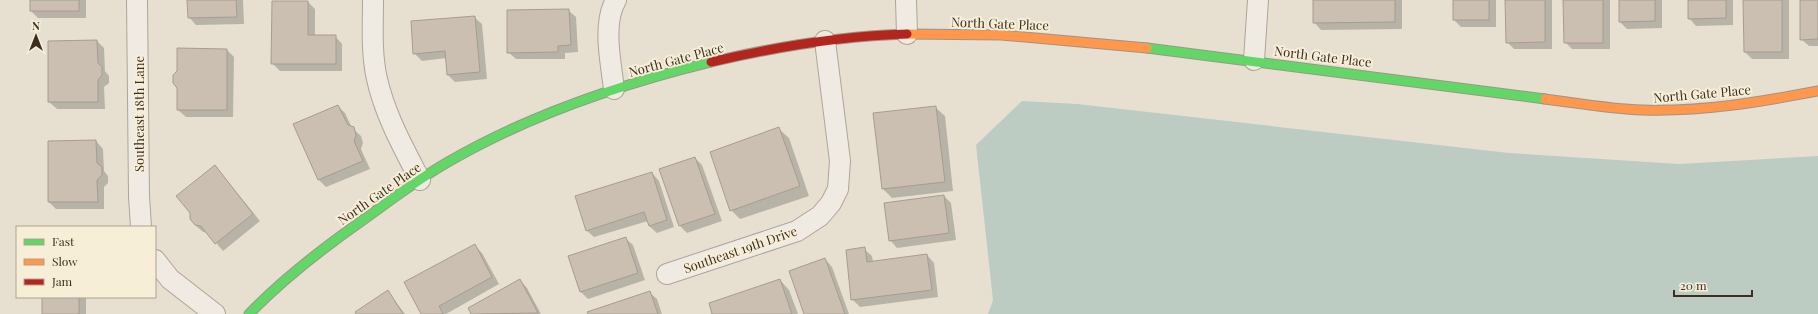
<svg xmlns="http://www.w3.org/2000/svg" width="1818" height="314" font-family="'Playfair Display',serif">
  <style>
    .water { fill: #bcccc2 }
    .shadow { fill: #0003 }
    .building { fill: #cbbfb2; stroke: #a89c90 }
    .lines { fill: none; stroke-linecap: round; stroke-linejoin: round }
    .street-casing { stroke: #ada599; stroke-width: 22 }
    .fast-casing { stroke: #9c958a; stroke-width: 11 }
    .slow-casing { stroke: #9c958a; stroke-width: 11 }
    .jam-casing { stroke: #9c958a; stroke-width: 11 }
    .street { stroke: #efebe3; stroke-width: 20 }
    .fast { stroke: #63d668; stroke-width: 9 }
    .slow { stroke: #ff974d; stroke-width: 9 }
    .jam { stroke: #b3261e; stroke-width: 9 }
    .labels { text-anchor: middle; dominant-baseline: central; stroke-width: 4; stroke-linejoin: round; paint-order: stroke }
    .street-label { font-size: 13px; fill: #3d2e20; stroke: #f7eed8 }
  </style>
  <rect width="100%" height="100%" fill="#e7e0d1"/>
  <polygon class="water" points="1022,101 1077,104 1509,153 1679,164 1818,156 1818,314 988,314 993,300 976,145"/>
  <g class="shadow">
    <polygon points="31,0 86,0 86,18 38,18 31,11"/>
    <polygon points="188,0 243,0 244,24 196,25 189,17"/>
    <polygon points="1314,0 1402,0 1402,29 1321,30 1314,22"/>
    <polygon points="1454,0 1496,0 1496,27 1461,27 1454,20"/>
    <polygon points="1506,0 1552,0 1552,49 1514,49 1507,42"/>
    <polygon points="1564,0 1610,0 1610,49 1572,49 1565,42"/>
    <polygon points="1620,0 1662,0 1662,28 1627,29 1620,22"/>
    <polygon points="1689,0 1733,0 1733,25 1696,26 1689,18"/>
    <polygon points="1744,0 1789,0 1789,59 1752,59 1745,52"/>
    <polygon points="1801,0 1818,0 1818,46 1809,46 1801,39"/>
    <polygon points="308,2 315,9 315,36 335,36 342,44 342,71 280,71 272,63"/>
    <polygon points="568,10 576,17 578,52 565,53 565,59 516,59 508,52"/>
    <polygon points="474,17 482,24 487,79 455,82 448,75 446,58 422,61 414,53"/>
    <polygon points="97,41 104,48 105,71 109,76 109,83 104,87 105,109 57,109 49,102"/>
    <polygon points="227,50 234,57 233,117 186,117 178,110"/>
    <polygon points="338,106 345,113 352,128 361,136 363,143 361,149 370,169 326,187 319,180 295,125"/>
    <polygon points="935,107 945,116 953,191 892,198 883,189"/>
    <polygon points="779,129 789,138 809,196 740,219 731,210"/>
    <polygon points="96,141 103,149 104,171 108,176 108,183 104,187 104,209 56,209 49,202"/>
    <polygon points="695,158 702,165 722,221 687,233 680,226"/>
    <polygon points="215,166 260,221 223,251 208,233 203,232 195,225"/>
    <polygon points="652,173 659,181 674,227 657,233 649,226 648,221 594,237 586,230"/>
    <polygon points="944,196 951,203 956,240 897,248 890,240"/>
    <polygon points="625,238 633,245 645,280 588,299 581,292"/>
    <polygon points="475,246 482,253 499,284 446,314 422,314"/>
    <polygon points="864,249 872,256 873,262 927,255 934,263 938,297 860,307 852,299"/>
    <polygon points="825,259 832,267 849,314 805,314"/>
    <polygon points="520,280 527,288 541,314 472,314 469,308"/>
    <polygon points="780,280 789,290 798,314 713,314"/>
    <polygon points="388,292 405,314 357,314"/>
    <polygon points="649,292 657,299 662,314 589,314"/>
    <rect x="43" y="297" width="43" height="17"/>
  </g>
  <g class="building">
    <rect x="30" y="0" width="49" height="11"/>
    <polygon points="187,0 236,0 237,17 188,18"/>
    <polygon points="1313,0 1395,0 1395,22 1313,23"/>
    <rect x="1453" y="0" width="36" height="20"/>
    <polygon points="1505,0 1545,0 1545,42 1506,43"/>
    <polygon points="1563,0 1603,0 1603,43 1564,43"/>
    <polygon points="1619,0 1655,0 1655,21 1619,22"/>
    <polygon points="1688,0 1726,0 1726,18 1688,19"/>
    <polygon points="1743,0 1782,0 1782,52 1744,52"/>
    <polygon points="1800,0 1818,0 1818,39 1800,40"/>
    <polygon points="272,1 308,1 308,35 336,35 336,64 271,64"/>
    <polygon points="569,9 571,45 558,46 558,52 507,53 507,10"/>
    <polygon points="475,16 480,72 447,75 445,51 413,54 411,21"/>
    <polygon points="97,40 98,63 102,67 102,75 98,80 98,102 48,102 48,41"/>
    <polygon points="177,48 227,49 227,110 177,110 177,88 173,83 173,75 177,71"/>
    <polygon points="338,105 348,125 354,127 356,135 354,141 363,161 318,180 293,124"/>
    <polygon points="936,106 945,182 882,189 873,113"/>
    <polygon points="779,127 800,186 730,211 710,152"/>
    <polygon points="96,140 97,163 102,167 102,175 97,180 98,202 48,202 48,141"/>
    <polygon points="695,157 715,214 679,226 659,169"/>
    <polygon points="215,165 253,214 215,244 201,226 195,225 190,219 190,213 176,196"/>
    <polygon points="652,172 667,220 649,226 644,212 586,231 575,196"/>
    <polygon points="944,195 949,233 889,241 884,203"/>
    <polygon points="626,237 638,273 580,292 568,256"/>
    <polygon points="475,244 492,277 439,306 443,314 421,314 404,282"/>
    <polygon points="865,247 867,262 927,254 932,290 851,300 846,250"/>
    <polygon points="825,258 845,314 804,314 789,271"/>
    <polygon points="520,279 538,313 471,314 468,308"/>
    <polygon points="780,279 792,314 712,314 709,303"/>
    <polygon points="388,290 403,314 356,314 355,312"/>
    <polygon points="650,291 658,314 588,314 587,312"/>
    <rect x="42" y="297" width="37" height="17"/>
  </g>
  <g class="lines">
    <g class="street-casing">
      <g id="street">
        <polyline points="137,0 139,196 141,227"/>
        <path d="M373,0C373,26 371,53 377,79C385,115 403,147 420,180"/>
        <polyline points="906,0 907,34"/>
        <polyline points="1254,60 1258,0"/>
        <path d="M614,89C611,63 602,24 616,0"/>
        <polyline points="155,260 170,279 215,314"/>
        <polyline points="667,274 797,231 820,216 831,203 838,189 840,161 825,41"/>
      </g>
    </g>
    <g class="fast-casing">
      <g id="fast">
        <polyline points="1147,48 1545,99"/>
        <path d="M249,314C284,278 323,248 363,220C391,200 418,179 448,162C529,115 621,84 711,62"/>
      </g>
    </g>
    <g class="slow-casing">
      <g id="slow">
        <polyline points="907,34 1001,35 1147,48"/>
        <path d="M1545,99C1577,103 1610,109 1642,110C1702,112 1760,102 1818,91"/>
      </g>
    </g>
    <g class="jam-casing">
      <path id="jam" d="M711,62C775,47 841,36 907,34"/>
    </g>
    <use href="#street" class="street"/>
    <use href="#fast" class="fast"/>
    <use href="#slow" class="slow"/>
    <use href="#jam" class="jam"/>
  </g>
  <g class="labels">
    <g class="street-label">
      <text transform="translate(1000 23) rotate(2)">North Gate Place</text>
      <text transform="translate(1323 56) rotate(7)">North Gate Place</text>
      <text transform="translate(676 59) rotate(-15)">North Gate Place</text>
      <text transform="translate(1702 93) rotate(-5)">North Gate Place</text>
      <text transform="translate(138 114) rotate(-90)">Southeast 18th Lane</text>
      <text transform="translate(379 193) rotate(-35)">North Gate Place</text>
      <text transform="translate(740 249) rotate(-19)">Southeast 19th Drive</text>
    </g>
  </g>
  <rect x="16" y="226" width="140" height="72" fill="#f7eed8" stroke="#ada18e"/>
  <rect x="24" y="239" width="20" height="6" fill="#63d668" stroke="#ada18e"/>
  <text x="52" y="246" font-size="12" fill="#3d2e20">Fast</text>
  <rect x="24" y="259" width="20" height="6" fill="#ff974d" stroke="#ada18e"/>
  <text x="52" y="266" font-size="12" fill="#3d2e20">Slow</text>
  <rect x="24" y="279" width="20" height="6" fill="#b3261e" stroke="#ada18e"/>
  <text x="52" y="286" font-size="12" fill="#3d2e20">Jam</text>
  <g transform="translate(36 36)" stroke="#f7eed8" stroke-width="3" paint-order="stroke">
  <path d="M0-3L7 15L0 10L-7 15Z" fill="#3d2e20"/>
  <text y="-6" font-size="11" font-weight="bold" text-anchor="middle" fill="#3d2e20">N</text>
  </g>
  <path d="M1674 290v6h78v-6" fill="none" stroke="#3d2e20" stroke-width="2"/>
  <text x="1680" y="290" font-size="12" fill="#3d2e20" stroke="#f7eed8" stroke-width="3" paint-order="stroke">20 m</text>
</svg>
